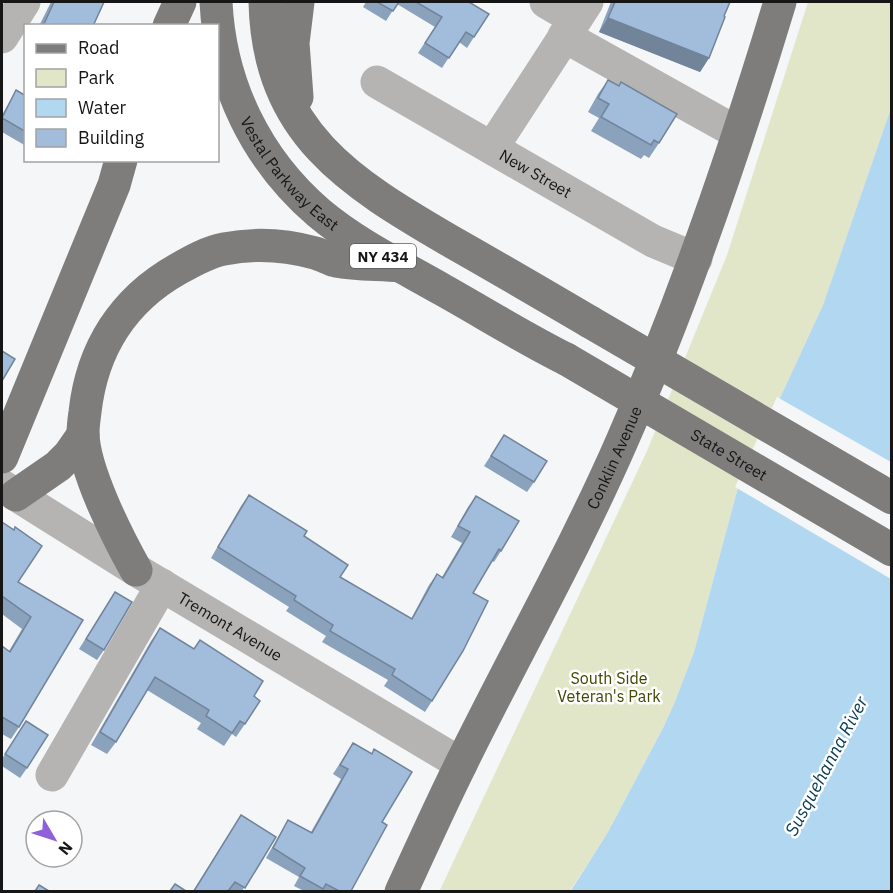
<svg xmlns="http://www.w3.org/2000/svg" width="893" height="893" font-family="'IBM Plex Sans',sans-serif">
  <style>
    .green { fill: #e2e6c9 }
    .water { fill: #b1d7f1 }
    .pier { fill: #f4f6f8 }
    .lines { fill: none; stroke-linecap: round; stroke-linejoin: round }
    .minor { stroke: #b5b4b3; stroke-width: 33 }
    .major { stroke: #7e7d7b; stroke-width: 33 }
    .major-bridge { stroke: #7e7d7b; stroke-width: 33 }
    .wall { fill: #8ba2bd }
    .shaded-wall { fill: #71849a }
    .building { fill: #a2bcdc; stroke: #71849a; stroke-width: 1.5 }
    .labels { text-anchor: middle; dominant-baseline: central; stroke-width: 5; stroke-linejoin: round; paint-order: stroke }
    .shield { fill: #fff; stroke: #5c5c5d; stroke-width: 1.5 }
    .shield-label { font-size: 15px; font-weight: bold; fill: #161617 }
    .street-label { font-size: 16px; fill: #161617; stroke: #fff }
    .park-label { font-size: 16px; fill: #434702; stroke: #fff }
    .water-label { font-size: 18px; font-style: italic; fill: #073953; stroke: #fff }
  </style>
  <rect width="100%" height="100%" fill="#f4f6f8"/>
  <polygon class="green" points="808,2 891,2 891,108 823,305 737,491 694,652 674,704 663,728 608,832 570,891 439,892 647,451 727,255"/>
  <polygon class="water" points="891,108 891,891 570,892 608,832 663,728 674,704 694,652 737,491 823,305"/>
  <polygon class="pier" points="777,397 891,462 891,579 735,487"/>
  <g class="lines">
    <g class="minor">
      <polyline points="546,2 575,19"/>
      <polyline points="564,36 738,133"/>
      <polyline points="2,37 24,2"/>
      <path id="s1" d="M377,82L653,241L696,259"/>
      <polyline points="492,148 587,2"/>
      <path id="s2" d="M2,486L136,570L461,764"/>
      <polyline points="52,775 162,585"/>
    </g>
    <g class="major">
      <path id="s3" d="M216,2C220,84 256,159 319,213C356,244 401,266 443,290C484,313 524,338 566,359"/>
      <path d="M265,2C268,133 349,182 452,242C498,268 544,295 590,322"/>
      <polyline points="169,26 180,2"/>
      <polyline points="297,97 293,43 298,2"/>
      <polyline points="2,457 114,185 121,160"/>
      <polyline points="16,495 58,466 69,455 83,435"/>
      <path d="M136,570C118,538 84,471 83,434C83,427 84,419 85,412C92,349 123,300 178,269C192,261 208,252 224,249C254,243 286,245 315,253C322,255 329,259 336,261C357,265 379,264 400,266"/>
      <path id="s4" d="M401,892C421,849 440,806 461,764C514,656 574,551 622,441C685,298 735,151 780,2"/>
    </g>
    <g class="major-bridge">
      <polyline points="590,322 892,498"/>
      <path id="s5" d="M566,359L892,550"/>
    </g>
  </g>
  <g class="wall">
    <polygon points="51,2 104,2 93,26 39,26"/>
    <polygon points="366,2 469,2 474,37 467,48 459,42 442,68 418,53 435,27 397,4 386,21 363,7"/>
    <polygon points="611,2 730,2 724,16 709,58 700,72 599,32"/>
    <polygon points="608,80 618,86 621,82 659,143 649,158 644,155 641,159 591,131 599,118 588,112 598,94"/>
    <polygon points="16,90 26,96 26,146 2,132 2,115"/>
    <polygon points="504,435 534,482 527,492 484,466"/>
    <polygon points="249,495 304,536 340,577 411,619 429,585 437,574 442,577 462,543 451,537 468,507 476,496 501,551 494,562 492,561 473,593 432,701 425,712 384,686 388,680 322,642 326,636 286,611 289,607 211,558 241,506"/>
    <polygon points="2,522 18,582 83,620 19,727 11,739 2,734 2,646 9,651 22,629 2,614"/>
    <polygon points="115,592 104,650 97,660 79,649"/>
    <polygon points="160,628 194,649 200,640 254,696 245,724 236,737 232,734 224,746 197,729 201,723 147,690 116,742 107,754 91,745 151,641"/>
    <polygon points="26,721 27,768 20,778 2,766 2,759"/>
    <polygon points="353,743 382,822 351,891 304,891 294,886 299,877 266,858 282,830 288,820 311,832 341,779 333,774"/>
    <polygon points="241,815 276,837 242,891 193,891"/>
  </g>
  <polygon class="shaded-wall" points="608,18 709,58 700,72 599,32"/>
  <g class="building">
    <polygon points="54,2 104,2 93,26 43,26"/>
    <polygon points="377,2 399,2 393,11"/>
    <polygon points="416,2 469,2 489,14 474,37 466,32 449,58 425,43 442,17"/>
    <polygon points="615,2 730,2 724,16 725,17 709,58 608,18"/>
    <polygon points="608,80 619,86 621,82 677,114 659,143 654,140 651,145 601,117 609,104 598,98"/>
    <polygon points="16,90 26,96 26,132 2,118"/>
    <polygon points="2,351 15,359 2,381"/>
    <polygon points="504,435 547,461 534,482 491,456"/>
    <polygon points="249,495 307,531 304,536 348,565 340,577 412,619 437,574 443,578 470,532 458,526 476,496 519,521 501,551 499,549 473,593 488,601 463,651 432,701 392,675 395,669 330,631 333,625 294,600 296,596 218,547"/>
    <polygon points="2,522 14,530 15,527 42,546 18,582 83,620 19,727 2,717 2,646 10,652 31,617 2,596"/>
    <polygon points="115,592 132,602 104,650 86,639"/>
    <polygon points="160,628 194,649 200,640 263,681 254,696 260,701 245,724 240,721 232,733 206,716 209,710 155,677 116,742 100,732"/>
    <polygon points="26,721 48,735 27,768 5,754"/>
    <polygon points="353,743 372,754 374,749 412,772 382,822 387,825 351,891 339,891 326,884 323,889 300,876 305,868 273,848 288,820 312,833 348,769 340,765"/>
    <polygon points="241,815 276,837 245,888 235,882 228,891 194,891"/>
    <polygon points="175,884 186,891 170,891"/>
    <polygon points="39,885 49,891 35,891"/>
  </g>
  <g class="labels">
    <rect class="shield" x="350" y="244" width="66" height="24" rx="4.5"/>
    <g class="shield-label">
      <text x="383" y="256">NY 434</text>
    </g>
    <g class="street-label">
      <text stroke="none"><textPath href="#s3" startOffset="192">Vestal Parkway East</textPath></text>
      <text stroke="none"><textPath href="#s1" startOffset="183">New Street</textPath></text>
      <text stroke="none"><textPath href="#s5" startOffset="189">State Street</textPath></text>
      <text stroke="none"><textPath href="#s4" startOffset="484">Conklin Avenue</textPath></text>
      <text stroke="none"><textPath href="#s2" startOffset="268">Tremont Avenue</textPath></text>
    </g>
    <g class="park-label">
      <text x="609" y="678">South Side<tspan x="609" dy="18">Veteran's Park</tspan></text>
    </g>
    <g class="water-label">
      <text transform="translate(826 766) rotate(-62)">Susquehanna River</text>
    </g>
  </g>
  <rect width="893" height="893" fill="none" stroke="#161617" stroke-width="6"/>
  <rect x="24" y="24" width="195" height="138" fill="#ffffff" stroke="#a2a2a2" stroke-width="1.5"/>
  <rect x="36" y="44" width="30" height="9" fill="#7e7d7b" stroke="#a2a2a2" stroke-width="1.5"/>
  <text x="78" y="54" font-size="18" fill="#161617">Road</text>
  <rect x="36" y="69" width="30" height="18" fill="#e2e6c9" stroke="#a2a2a2" stroke-width="1.5"/>
  <text x="78" y="84" font-size="18" fill="#161617">Park</text>
  <rect x="36" y="99" width="30" height="18" fill="#b1d7f1" stroke="#a2a2a2" stroke-width="1.5"/>
  <text x="78" y="114" font-size="18" fill="#161617">Water</text>
  <rect x="36" y="129" width="30" height="18" fill="#a2bcdc" stroke="#a2a2a2" stroke-width="1.5"/>
  <text x="78" y="144" font-size="18" fill="#161617">Building</text>
  <g transform="translate(54 839) rotate(129)"><circle r="28" fill="#ffffff" stroke="#a2a2a2" stroke-width="1.5"/>
  <path d="M0-4.5L10 22L0 15L-10 22Z" fill="#8f60da"/>
  <text y="-9" font-size="16" font-weight="bold" text-anchor="middle" fill="#161617">N</text>
  </g>
</svg>
